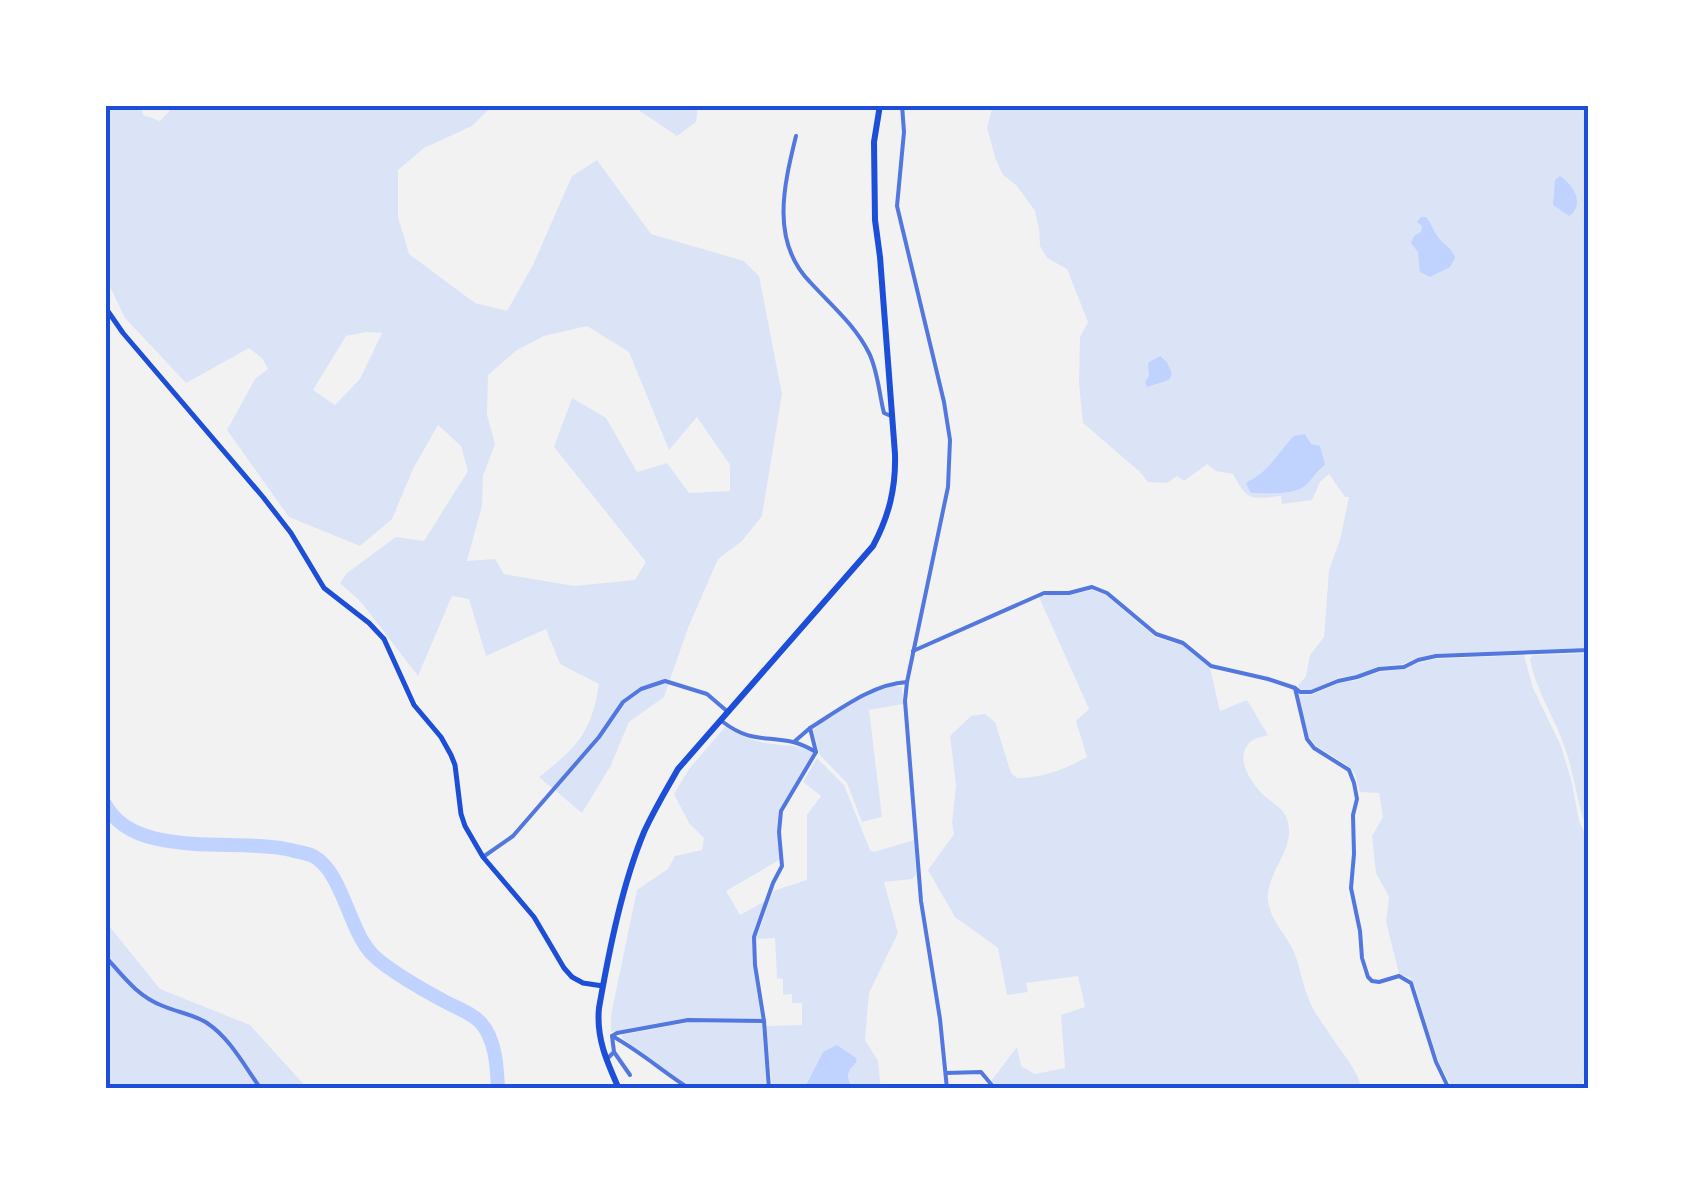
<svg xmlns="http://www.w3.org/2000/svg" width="1694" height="1194" font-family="'IBM Plex Sans',sans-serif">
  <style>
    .green { fill: #dbe4f7; fill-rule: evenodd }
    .water { fill: #bfd3fe }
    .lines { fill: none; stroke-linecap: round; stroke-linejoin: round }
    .river { stroke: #bfd3fe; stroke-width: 14 }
    .minor { stroke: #5277de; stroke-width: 4 }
    .secondary { stroke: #1d4ed8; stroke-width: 5 }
    .primary { stroke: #1d4ed8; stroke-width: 6 }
    .neatline { fill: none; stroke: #1d4ed8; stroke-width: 4 }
  </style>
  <rect width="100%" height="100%" fill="#f2f2f2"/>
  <g class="green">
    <path d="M105,105H141L143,115L160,121L175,105H493L472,126L424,148L398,170V217L409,254L475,303L507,311L533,265L572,176L597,160L651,234L744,261L759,276L782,394L762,516L742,541L718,559L688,628L664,697L629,722L610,767L582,813L539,777C577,747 591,734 599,684L560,664L546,629L486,656L469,599L452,596L418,676L361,602L340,583L347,573L396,537L424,541L468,471L461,446L438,425L414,467L392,519L360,546L289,517L227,430L255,379L268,369L263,359L249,348L186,383L125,318L105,276ZM587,326L629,352L669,450L697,417L730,465V491L689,493L667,463L637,472L606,418L572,398L554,447L646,562L635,580L574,586L504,574L495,559L467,561L482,506L483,476L495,444L487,415L488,375L517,350L544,336ZM366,332L382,333L360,379L335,405L313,390L346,336Z"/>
    <polygon points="631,105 698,105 696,122 677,136"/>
    <path d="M993,105H1589V649L1435,654L1417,658L1403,664L1378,667L1356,675L1338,678L1310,691L1299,689L1298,686L1306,676L1310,655L1324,637L1329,570L1340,540L1349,497H1345L1329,474L1320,482L1312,500L1282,504L1281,496C1251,499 1248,502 1233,474L1216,471L1207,464L1184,481L1177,476L1167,483L1148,482L1140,472L1083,423L1079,384L1080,337L1088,322L1067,269L1047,258L1040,246L1039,229L1035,211L1017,186L1003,175L996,160L987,128Z"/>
    <path d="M1092,590L1106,595L1155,637L1182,645L1210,668L1220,711L1247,700L1268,735C1263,737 1258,737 1253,740C1231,755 1252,786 1267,798C1275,805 1283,808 1287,819C1298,851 1261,875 1269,906C1273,922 1284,933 1291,946C1300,962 1301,981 1308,997C1312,1009 1320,1020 1327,1030C1339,1050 1356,1066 1362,1089H998L991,1081L1017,1047L1021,1066L1035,1074L1065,1068L1061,1015L1085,1007L1078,976L1026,983L1028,992L1007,995L998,948L955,917L928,870L954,834L952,823L956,785L950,736L971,716L985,714L995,722L1011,773L1017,778C1043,778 1065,769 1087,757L1076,721L1089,709L1039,597L1052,594L1070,595Z"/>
    <path d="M1589,653V834C1577,807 1575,776 1565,748C1555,717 1536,692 1530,659L1533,655Z"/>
    <polygon points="1524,655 1533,688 1561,746 1572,783 1579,821 1589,842 1589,1064 1580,1089 1453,1089 1438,1061 1415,986 1410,978 1399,974 1386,922 1389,897 1376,873 1372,836 1383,817 1379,793 1360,792 1355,774 1350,767 1316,746 1306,733 1299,694 1311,695 1339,683 1357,680 1379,672 1404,669 1418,663 1436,659"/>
    <path d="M893,686L902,687L903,704L869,710L882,817L862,822L847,783L820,755L813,731C833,710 865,694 893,686Z"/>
    <path d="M725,727C740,736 755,742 773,744C789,746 800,745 814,753L780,811L777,832L781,859L726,891L740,915L767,900L753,937L762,1020L688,1018L611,1032V1015L637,890L668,869L675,856L702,850L704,838L689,823L674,794L689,769Z"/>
    <path d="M817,758L844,785L870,850L874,852L914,840L916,875L912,879L884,882L898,933L869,993L865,1040L878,1061L881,1089H853C846,1076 846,1072 857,1062L856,1058L849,1054L823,1052L804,1089H772L766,1026L802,1025V1003H792V994L783,995V979L777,978L775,938L756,939L773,891L807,880V815L821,796L803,782Z"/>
    <polygon points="105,921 160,989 250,1025 308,1089 113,1089 105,1086"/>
    <polygon points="725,1021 762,1023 767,1089 692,1089 622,1038 622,1035 689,1022"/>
  </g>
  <g class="water">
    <path d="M1560,176C1573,185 1586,204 1569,216L1553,205L1555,180Z"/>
    <path d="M1421,217H1426C1431,223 1433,229 1437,236C1443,245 1451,246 1455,258L1450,267L1430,277L1420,272L1418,252L1411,243L1414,236L1421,232L1422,226L1417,222Z"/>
    <polygon points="1160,356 1167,362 1172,374 1169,380 1147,387 1145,382 1149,376 1148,363"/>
    <path d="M1305,434L1311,444L1320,446L1325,465C1317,471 1314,476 1308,483C1297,496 1267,493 1251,493L1246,484L1248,481C1267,474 1280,450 1294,436Z"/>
    <path d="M837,1045L856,1058L857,1062C846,1072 846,1076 853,1089H804L823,1052Z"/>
  </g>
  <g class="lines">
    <path class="river" d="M105,804C134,861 239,837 291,850C298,852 307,853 313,856C342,871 348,927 371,953C385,968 423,990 442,1000C454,1007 471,1012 481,1023C496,1040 497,1068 498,1089"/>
    <g class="minor">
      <polyline points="902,105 904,132 897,206 944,402 950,440 948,487 907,682 905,701 921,901 940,1019 947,1089"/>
      <path d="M796,136C784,185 770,241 810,282C831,305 855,325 869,353C878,371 879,394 884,413L891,416"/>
      <polyline points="913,651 1044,593 1069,593 1092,587 1107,593 1156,634 1183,643 1211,666 1268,679 1295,688 1300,692 1311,692 1338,681 1357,677 1379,669 1404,667 1418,660 1436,656 1589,650"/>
      <polyline points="1295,688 1307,739 1314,748 1349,770 1354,783 1357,799 1353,815 1354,854 1351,888 1360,931 1362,958 1368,977 1372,981 1379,982 1399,976 1411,983 1436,1062 1449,1089"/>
      <path d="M723,722C749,742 764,736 793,742C801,744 809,748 816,752"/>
      <polyline points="795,741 810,728"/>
      <polyline points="483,857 513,836 599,737 623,702 641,689 665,681 707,694 728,712"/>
      <path d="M105,956C123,976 137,996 163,1006C177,1012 195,1015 207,1023C230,1038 245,1067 261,1089"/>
      <polyline points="764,1021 769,1089"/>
      <path d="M612,1036C640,1051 663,1072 690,1089"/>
      <polyline points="614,1052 630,1075"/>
      <path d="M606,1060L614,1052L612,1036L617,1033L688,1020L764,1021L755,965L754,937L773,883L782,866L779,832L781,811L816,752L810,728C839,710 872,684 907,682"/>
      <polyline points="946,1073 981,1072 995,1089"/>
      <polyline points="937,1089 947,1087"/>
    </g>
    <polyline class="secondary" points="105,307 123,333 263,497 291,533 324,588 369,623 384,639 414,705 441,737 451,755 455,765 461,814 465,826 483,857 534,917 564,968 572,977 583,983 603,986"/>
    <path class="primary" d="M619,1089C607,1062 596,1038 599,1008C609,951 622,885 644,832C654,810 666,790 678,769L873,546C889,516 896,488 895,454L880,257L875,220L874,142L880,105"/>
  </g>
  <rect width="1694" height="1194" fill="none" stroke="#ffffff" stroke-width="215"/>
  <rect x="108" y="108" width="1478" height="978" class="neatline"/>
</svg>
